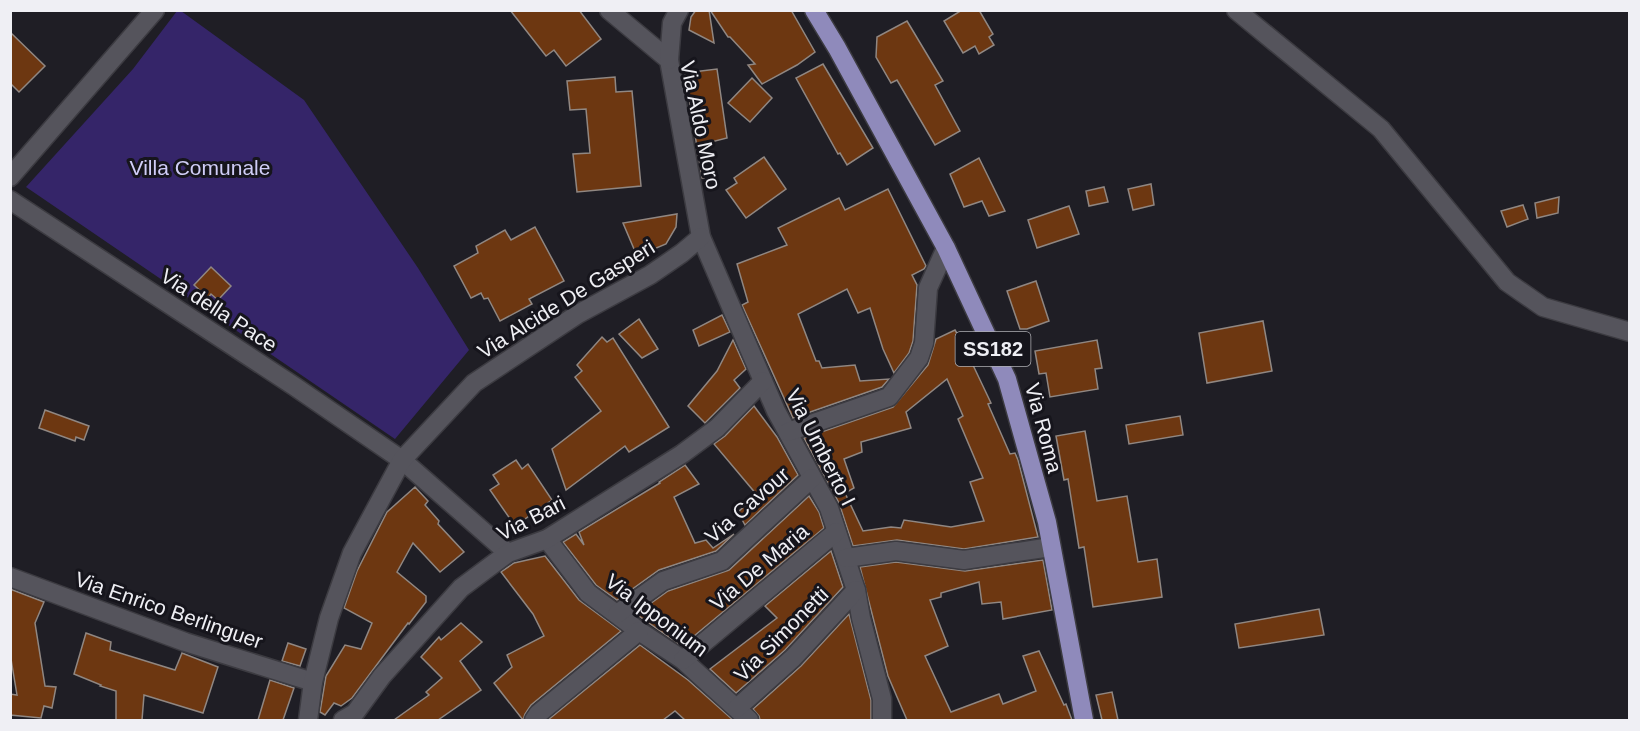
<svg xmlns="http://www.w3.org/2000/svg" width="1640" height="731" font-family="Arial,sans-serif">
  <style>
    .green { fill: #352569 }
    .building { fill: #6d3711; stroke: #908782; stroke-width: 1.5; fill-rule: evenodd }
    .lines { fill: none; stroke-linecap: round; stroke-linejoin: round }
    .minor-casing { stroke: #3c3b41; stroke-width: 21 }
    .major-casing { stroke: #3c3b41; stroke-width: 21 }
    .minor { stroke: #55545c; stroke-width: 18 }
    .major { stroke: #8f8abb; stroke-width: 18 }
    .labels { text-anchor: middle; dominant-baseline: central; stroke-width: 6; stroke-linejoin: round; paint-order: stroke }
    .shield { fill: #16151c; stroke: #aeaeb3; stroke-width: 1.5 }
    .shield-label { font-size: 20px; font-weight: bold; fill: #efeff4 }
    .street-label { font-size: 21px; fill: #efeff4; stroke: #16151c }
    .park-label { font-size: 21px; fill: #d0cdf7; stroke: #16151c }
  </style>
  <rect width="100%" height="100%" fill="#1f1e25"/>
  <polygon class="green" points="177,11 181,11 304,100 418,268 469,350 395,439 26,187 133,69"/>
  <g class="building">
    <polygon points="510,10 579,10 601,39 566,66 554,50 546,56"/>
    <polygon points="696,10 709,10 714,43 689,30 691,17"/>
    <polygon points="710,10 791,10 815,52 797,65 762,84 748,65 755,64 730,37 728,37"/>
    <polygon points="962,10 979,10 993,34 989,37 994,45 979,54 975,46 963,53 944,21"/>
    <polygon points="907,21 943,81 935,85 960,131 935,145 897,80 891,83 876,57 877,37"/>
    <polygon points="10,32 45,66 19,92 10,83"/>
    <polygon points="823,64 873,148 847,165 840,153 838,154 796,78"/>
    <polygon points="717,69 727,138 707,143 708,178 702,178 685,73"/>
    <polygon points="615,77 616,92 632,91 641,186 577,192 573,154 590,153 586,109 570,110 567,81"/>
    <polygon points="752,78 772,98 750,122 728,103"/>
    <polygon points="764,157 786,189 746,218 726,190 737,183 734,178"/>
    <polygon points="979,158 1005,211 989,216 982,201 964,207 950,174"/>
    <polygon points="1151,184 1154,205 1133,210 1128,189"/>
    <polygon points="1104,187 1108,202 1089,206 1086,191"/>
    <polygon points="888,189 926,266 924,269 912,275 917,285 913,341 909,353 894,373 883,349 870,308 858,313 847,289 798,314 816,361 819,361 822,368 855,365 860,381 889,379 882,387 793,418 742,305 748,302 737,264 787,245 778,228 839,198 845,210"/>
    <polygon points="1559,197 1558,213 1537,218 1535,203"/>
    <polygon points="1523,205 1528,219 1507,227 1501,211"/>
    <polygon points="1069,206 1079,234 1037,248 1028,220"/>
    <polygon points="677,214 676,227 666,244 637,256 623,223"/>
    <polygon points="535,227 564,281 529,299 532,304 500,321 488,298 484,299 481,293 471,298 454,266 478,253 476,246 505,230 511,240"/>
    <polygon points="211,267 231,286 218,300 211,294 208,298 194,285"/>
    <polygon points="1036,281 1049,321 1027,329 1020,329 1007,291"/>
    <polygon points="722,315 730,332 699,346 693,330"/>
    <polygon points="639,319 658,349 642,358 619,334"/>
    <polygon points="1263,321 1272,371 1207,383 1199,333"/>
    <path d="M955,330L962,342L967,364L972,363L991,403L988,404L1010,454L1015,453L1018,460L1038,537L964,549L897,540L853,546L839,503L804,438L893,407L928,365L936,339ZM947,379L963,416L958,419L983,478L970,482L984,521L951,527L904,520L901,528L891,527L863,531L845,493L854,488L844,459L862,452L861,442L911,428L906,412Z"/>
    <polygon points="602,337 607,342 613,338 669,427 629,452 625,446 566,490 552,449 601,411 575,377 582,371 577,365"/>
    <polygon points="733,340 746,369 734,380 740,388 705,423 688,406 717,371"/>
    <polygon points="1097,340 1102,368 1095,369 1098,389 1050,397 1046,373 1039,374 1035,351"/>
    <polygon points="754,406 777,437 798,475 745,525 738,512 757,495 714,444 725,436"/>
    <polygon points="45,410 89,426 84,440 76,437 75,441 39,428"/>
    <polygon points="1180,416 1183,435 1129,444 1126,425"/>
    <polygon points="1085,431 1097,501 1127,496 1138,562 1157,559 1162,597 1093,607 1084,547 1079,548 1068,479 1064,480 1056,436"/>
    <polygon points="516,460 522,469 528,464 552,500 515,526 490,490 499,484 493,475"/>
    <polygon points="685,465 699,484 674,497 695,543 706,540 713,548 734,534 716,551 659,570 617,600 596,585 563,542 576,534 584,545 579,532 660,483 659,482"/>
    <polygon points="415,487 428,501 425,505 439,521 438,524 464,552 440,572 413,543 397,572 426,596 426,602 409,624 408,623 352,698 341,706 334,703 325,715 320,712 326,676 345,645 361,649 372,623 344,608 357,571 387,512"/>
    <polygon points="809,496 819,512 824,528 682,646 636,614 668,591 729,570"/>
    <polygon points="831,551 843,587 785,650 736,693 710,669 777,618 765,606"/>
    <polygon points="545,556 579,600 621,631 531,705 525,714 523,720 494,683 512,667 507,655 544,636 533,614 501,572 514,563"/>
    <polygon points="1043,560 1052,610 1003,619 1001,602 982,604 979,582 941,593 941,597 930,600 948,646 925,656 951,712 999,694 1003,704 1036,691 1023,656 1039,651 1064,705 1066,704 1072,720 907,720 888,676 860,567 896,562 965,571"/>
    <polygon points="10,589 44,602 35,623 45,686 56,687 52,708 44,706 41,718 10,715 10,694 17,695 10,653"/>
    <polygon points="1319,609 1324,635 1239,648 1235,624"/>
    <polygon points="849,614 871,700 871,720 760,720 759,716 753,709 801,666"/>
    <polygon points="461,623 482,642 460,661 481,690 438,720 394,720 429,695 426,692 442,678 421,657 439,637 441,640"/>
    <polygon points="86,633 111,642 110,650 175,670 182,653 218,667 203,713 144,695 142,720 116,720 116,691 100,686 101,685 74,674"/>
    <polygon points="288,643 306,649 300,666 282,661"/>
    <polygon points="640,645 688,680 733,720 685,720 675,711 663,720 548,720"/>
    <polygon points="270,680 294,688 283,720 258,720"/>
    <polygon points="1112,692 1118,720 1102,720 1096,695"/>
  </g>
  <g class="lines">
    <g class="minor-casing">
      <g id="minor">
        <polyline points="609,10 669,60 701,237 776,411 829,508 856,590 861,618 882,699 882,720"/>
        <polyline points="1236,10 1381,129 1507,282 1543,307 1630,332"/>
        <polyline points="669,60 672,23 679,10"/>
        <polyline points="10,177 155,10"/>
        <polyline points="10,200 294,386 402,460 508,553"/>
        <polyline points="788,432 889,397 919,358 924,343 928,288 946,248"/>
        <polyline points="547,539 588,593 639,631 683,660 749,720"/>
        <polyline points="846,558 896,551 964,560 1051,547"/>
        <polyline points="10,577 185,642 313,682"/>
        <polyline points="617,614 663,581 722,561 812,478"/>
        <polyline points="683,660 836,532"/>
        <polyline points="737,708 793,658 856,590"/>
        <polyline points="308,720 313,682 329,618 352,553 402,460 474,383 578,314 650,275 682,253 701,237"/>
        <polyline points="343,720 355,713 382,676 461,588 508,553 547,539 682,454 717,428 763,381"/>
        <polyline points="534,720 538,714 639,631"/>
      </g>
    </g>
    <g class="major-casing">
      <polyline id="major" points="814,10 837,48 946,248 1007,379 1047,522 1084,720"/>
    </g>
    <use href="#minor" class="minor"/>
    <use href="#major" class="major"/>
  </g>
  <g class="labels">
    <rect class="shield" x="955.5" y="332" width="75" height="34" rx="4.5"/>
    <g class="shield-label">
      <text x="993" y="349">SS182</text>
    </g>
    <g class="street-label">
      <text transform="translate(701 125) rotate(78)">Via Aldo Moro</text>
      <text transform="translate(566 299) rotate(-32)">Via Alcide De Gasperi</text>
      <text transform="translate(219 310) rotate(33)">Via della Pace</text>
      <text transform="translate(1044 428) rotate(75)">Via Roma</text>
      <text transform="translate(821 447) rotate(63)">Via Umberto I</text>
      <text transform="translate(747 505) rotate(-41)">Via Cavour</text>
      <text transform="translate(531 518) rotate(-27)">Via Bari</text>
      <text transform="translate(759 567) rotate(-40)">Via De Maria</text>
      <text transform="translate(169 610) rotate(19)">Via Enrico Berlinguer</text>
      <text transform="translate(657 615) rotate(37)">Via Ipponium</text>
      <text transform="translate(781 634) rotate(-45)">Via Simonetti</text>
    </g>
    <g class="park-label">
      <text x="200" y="167">Villa Comunale</text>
    </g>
  </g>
  <rect width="1640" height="731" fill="none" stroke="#efeff4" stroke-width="24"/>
</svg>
